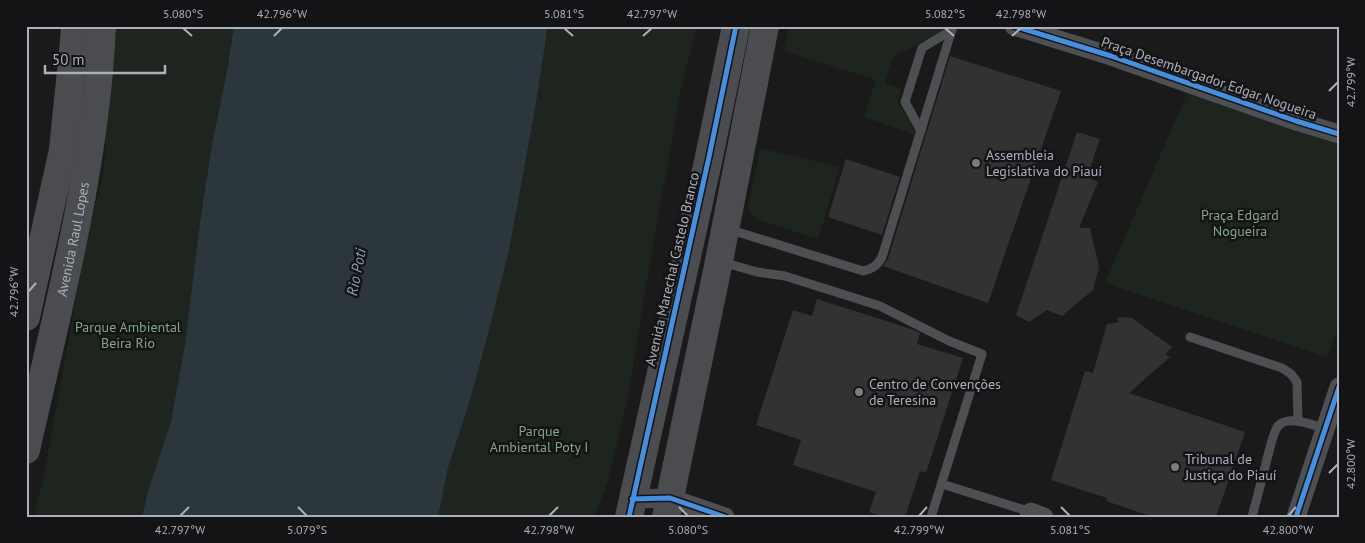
<svg xmlns="http://www.w3.org/2000/svg" width="1365" height="543" font-family="'PT Sans',sans-serif">
  <style>
    .green { fill: #1d251e }
    .water { fill: #2c363d }
    .building { fill: #323232 }
    .lines { fill: none; stroke-linecap: round; stroke-linejoin: round }
    .service { stroke: #4e4f53; stroke-width: 9 }
    .minor { stroke: #4e4f53; stroke-width: 19 }
    .primary { stroke: #4b4c4f; stroke-width: 28 }
    .cycleway-casing { stroke: #141416; stroke-width: 8 }
    .cycleway { stroke: #468fdf; stroke-width: 5 }
    .ticks { fill: none; stroke: #abb0bb; stroke-width: 2 }
    .poi-dot { fill: #787c83; stroke: #141416; stroke-width: 2 }
    .labels { text-anchor: middle; dominant-baseline: central; stroke-width: 5; stroke-linejoin: round; paint-order: stroke }
    .street-label { font-size: 14px; fill: #abb0bb; stroke: #141416 }
    .poi-label { font-size: 14px; fill: #abb0bb; stroke: #141416; text-anchor: start }
    .park-label { font-size: 14px; fill: #82a783; stroke: #141416 }
    .water-label { font-size: 15px; font-style: italic; fill: #819fb7; stroke: #141416 }
    .neatline { fill: none; stroke: #abb0bb; stroke-width: 2 }
    .ticks-label { font-size: 12px; text-anchor: middle; fill: #abb0bb }
  </style>
  <rect width="100%" height="100%" fill="#1a1a1a"/>
  <g class="green">
    <polygon points="114,26 234,26 227,71 212,144 200,222 185,344 171,421 148,491 142,517 34,517 45,470 83,260 103,172 110,95"/>
    <polygon points="548,26 697,26 682,84 643,302 629,393 608,481 594,517 438,517 448,468 471,397 491,323 509,251 535,109"/>
    <polygon points="789,26 950,26 950,28 893,57 885,83 901,89 898,103 917,135 864,117 876,80 784,51"/>
    <polygon points="1188,91 1339,142 1339,325 1327,357 1105,283"/>
    <path d="M760,148L840,167L818,239L759,220C754,217 750,214 748,208Z"/>
  </g>
  <polygon class="water" points="234,26 548,26 535,109 509,251 491,323 471,397 448,468 438,517 142,517 148,491 171,421 185,344 200,222 212,144 227,71"/>
  <g class="building">
    <polygon points="950,56 1061,91 988,303 883,266 888,259"/>
    <polygon points="1077,132 1100,139 1087,177 1098,182 1079,228 1090,228 1099,267 1093,290 1062,316 1047,310 1029,322 1016,315"/>
    <polygon points="846,159 900,177 882,235 828,217"/>
    <polygon points="817,299 914,330 920,333 917,344 963,358 926,473 920,471 905,517 882,517 869,512 876,492 793,465 801,440 756,425 793,310 812,316"/>
    <polygon points="1117,317 1132,318 1172,347 1166,354 1170,357 1129,393 1245,432 1216,517 1153,517 1106,501 1107,498 1051,480 1085,371 1093,373 1107,324 1119,322"/>
  </g>
  <g class="lines">
    <g class="service">
      <polyline points="921,131 905,102 922,48 952,30"/>
      <path d="M728,229L863,271C872,269 877,266 882,257L953,26"/>
      <polyline points="722,262 757,272 785,276 880,306 949,341 982,354 931,517"/>
      <polyline points="1190,337 1282,368 1291,374 1297,382 1298,421"/>
      <polyline points="942,484 1031,512"/>
      <path d="M1252,517L1272,440C1274,435 1275,429 1279,425C1289,415 1313,425 1325,429"/>
    </g>
    <g class="minor">
      <polyline points="1014,26 1111,56 1296,121 1339,134"/>
      <polyline points="632,499 670,498 725,517"/>
      <polyline points="1029,517 1031,512 1044,517"/>
      <polyline points="1296,517 1339,387"/>
    </g>
    <g class="primary">
      <polyline points="26,317 63,150 74,41 75,26"/>
      <path id="s1" d="M26,450C57,312 96,168 102,26"/>
      <polyline points="629,517 709,157 736,26"/>
      <polyline points="666,517 719,261 765,26"/>
    </g>
    <g class="cycleway-casing">
      <g id="cycleway">
        <polyline points="1014,26 1111,56 1296,121 1339,134"/>
        <polyline points="632,499 670,498 725,517"/>
        <polyline points="629,517 709,157 736,26"/>
        <polyline points="1296,517 1339,387"/>
      </g>
    </g>
    <use href="#cycleway" class="cycleway"/>
  </g>
  <path class="ticks" d="M183,28L192,36M564,28L573,36M945,28L954,36M274,36L282,28M643,36L652,28M1012,36L1021,28M1329,91L1338,82M28,292L36,283M1329,473L1338,464M298,507L307,516M679,507L688,516M1061,507L1070,516M180,516L189,507M549,516L558,507M919,516L927,507M1288,516L1296,507"/>
  <g class="poi-dot">
    <circle cx="976" cy="163" r="5"/>
    <circle cx="859" cy="392" r="5"/>
    <circle cx="1175" cy="467" r="5"/>
  </g>
  <g class="labels">
    <g class="street-label">
      <text transform="translate(1209 78) rotate(19)">Praça Desembargador Edgar Nogueira</text>
      <text stroke="none"><textPath href="#s1" startOffset="216">Avenida Raul Lopes</textPath></text>
      <text transform="translate(672 269) rotate(-77)">Avenida Marechal Castelo Branco</text>
    </g>
    <g class="poi-label">
      <text x="986" y="155">Assembleia<tspan x="986" dy="16">Legislativa do Piauí</tspan></text>
      <text x="869" y="384">Centro de Convenções<tspan x="869" dy="16">de Teresina</tspan></text>
      <text x="1185" y="459">Tribunal de<tspan x="1185" dy="16">Justiça do Piauí</tspan></text>
    </g>
    <g class="park-label">
      <text x="1240" y="215">Praça Edgard<tspan x="1240" dy="16">Nogueira</tspan></text>
      <text x="128" y="327">Parque Ambiental<tspan x="128" dy="16">Beira Rio</tspan></text>
      <text x="539" y="431">Parque<tspan x="539" dy="16">Ambiental Poty I</tspan></text>
    </g>
    <g class="water-label">
      <text transform="translate(356 272) rotate(-79)">Rio Poti</text>
    </g>
  </g>
  <rect width="1365" height="543" fill="none" stroke="#141416" stroke-width="55"/>
  <path d="M45 65v8h120v-8" fill="none" stroke="#abb0bb" stroke-width="2.5"/>
  <text x="52" y="65" font-size="15" fill="#abb0bb" stroke="#141416" stroke-width="4" paint-order="stroke">50 m</text>
  <rect x="28" y="28" width="1310" height="488" class="neatline"/>
  <g class="ticks-label">
    <text x="183" y="18">5.080°S</text>
    <text x="282" y="18">42.796°W</text>
    <text x="564" y="18">5.081°S</text>
    <text x="652" y="18">42.797°W</text>
    <text x="945" y="18">5.082°S</text>
    <text x="1021" y="18">42.798°W</text>
    <text transform="translate(1351 82) rotate(-90)" y="4">42.799°W</text>
    <text transform="translate(14 292) rotate(-90)" y="4">42.796°W</text>
    <text transform="translate(1351 464) rotate(-90)" y="4">42.800°W</text>
    <text x="180" y="534">42.797°W</text>
    <text x="307" y="534">5.079°S</text>
    <text x="549" y="534">42.798°W</text>
    <text x="688" y="534">5.080°S</text>
    <text x="919" y="534">42.799°W</text>
    <text x="1070" y="534">5.081°S</text>
    <text x="1288" y="534">42.800°W</text>
  </g>
</svg>
